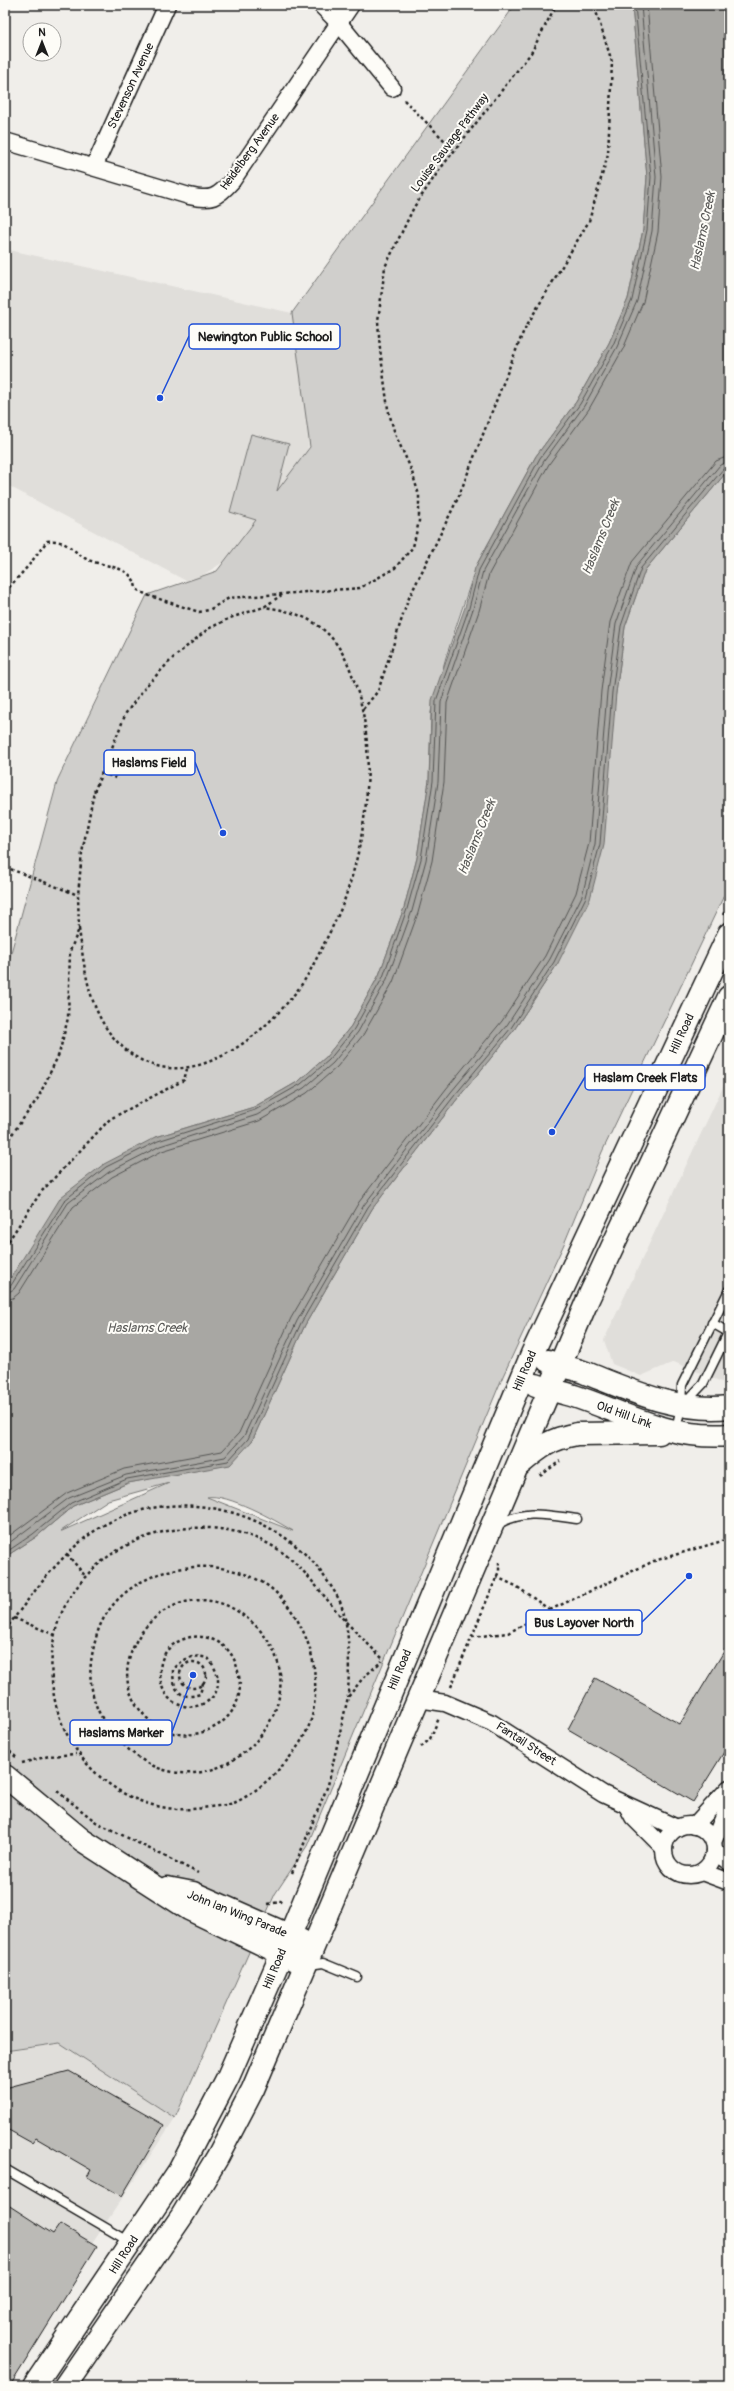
<svg xmlns="http://www.w3.org/2000/svg" width="734" height="2391" font-family="Pangolin,sans-serif">
  <style>
    .built { fill: #e0deda }
    .green { fill: #d0cfcc; stroke: #767674; fill-rule: evenodd }
    .water { fill: #a8a7a3; stroke: #706f6d }
    .lines { fill: none; stroke-linecap: round; stroke-linejoin: round }
    .shore { stroke: #545452; stroke-width: 1 }
    .building { fill: #bbbab6; stroke: #1c1c1c }
    .lane-casing { stroke: #1c1c1c; stroke-width: 11 }
    .street-casing { stroke: #1c1c1c; stroke-width: 19 }
    .secondary-casing { stroke: #1c1c1c; stroke-width: 25 }
    .path { stroke: #1c1c1c; stroke-width: 2.5; stroke-dasharray: 3 3; stroke-linecap: butt }
    .lane { stroke: #fdfcf7; stroke-width: 8 }
    .street { stroke: #fdfcf7; stroke-width: 16 }
    .secondary { stroke: #fdfcf7; stroke-width: 22 }
    .labels { text-anchor: middle; dominant-baseline: central; stroke-width: 4; stroke-linejoin: round; paint-order: stroke }
    .street-label { font-size: 12px; fill: #1c1c1c; stroke: #fdfcf7 }
    .water-label { font-size: 13px; font-style: italic; fill: #5b5b59; stroke: #fdfcf7 }
    .leader { fill: none; stroke: #1d4ed8; stroke-width: 1.5 }
    .callout-dot { fill: #1d4ed8; stroke: #fdfcf7; stroke-width: 1.5 }
    .callout { fill: #fdfcf7; stroke: #1d4ed8; stroke-width: 1.5 }
    .callout-label { font-size: 13px; text-anchor: middle; font-weight: bold; fill: #1c1c1c }
  </style>
  <rect width="100%" height="100%" fill="#f0eeea"/>
  <filter id="ink" filterUnits="userSpaceOnUse"><feTurbulence type="fractalNoise" baseFrequency=".025" numOctaves="2"/><feDisplacementMap in="SourceGraphic" scale="8" xChannelSelector="R" yChannelSelector="G"/><feConvolveMatrix kernelMatrix="1 2 1 2 8 2 1 2 1" color-interpolation-filters="sRGB"/></filter>
  <g filter="url(#ink)">
    <g class="built">
      <polygon points="5,249 292,313 300,330 315,418 301,476 257,541 190,583 5,484"/>
      <polygon points="729,1074 729,1383 724,1383 674,1362 641,1376 612,1364 604,1340"/>
      <polygon points="60,2043 175,2118 5,2376 5,2052"/>
    </g>
    <g class="green">
      <polygon points="515,5 632,5 647,177 643,230 628,299 609,343 576,402 536,456 477,564 446,657 431,712 429,781 417,858 404,908 379,975 351,1026 326,1057 299,1081 254,1107 156,1137 5,1288 5,975 58,779 147,595 217,571 256,520 230,512 251,434 289,444 277,491 310,447 292,313"/>
      <path d="M729,469V885L602,1152L564,1244L503,1376L307,1846L275,1894L175,2118L60,2043L5,2051V1557L36,1537L73,1506L128,1483L173,1474L252,1441L305,1325L372,1209L458,1098L514,1030L558,963L616,693L625,627L645,570ZM169,1483L62,1531H61L108,1500ZM207,1497C227,1493 275,1520 293,1531Z"/>
    </g>
    <polygon class="water" points="632,5 729,5 729,469 645,570 625,627 616,693 604,845 590,899 558,963 514,1030 458,1098 372,1209 305,1325 252,1441 230,1465 128,1483 73,1506 36,1537 5,1557 5,1287 61,1197 104,1164 156,1137 254,1107 299,1081 326,1057 351,1026 379,975 404,908 417,858 429,781 432,700 465,607 475,568 536,456 576,402 609,343 628,299 643,230 647,177"/>
    <g class="lines">
      <g class="shore">
        <polyline points="5,1289 10,1287 65,1200 106,1167 158,1141 255,1110 301,1084 329,1060 354,1029 383,977 407,909 421,859 433,781 436,701 469,608 479,570 540,458 580,404 613,345 632,300 647,230 651,177 635,5"/>
        <polyline points="5,1294 14,1289 68,1203 109,1172 160,1146 257,1115 304,1088 333,1063 358,1032 387,979 412,911 426,860 438,782 441,702 473,609 483,571 544,461 584,406 617,347 637,301 652,231 656,177 641,5"/>
        <polyline points="5,1300 13,1298 19,1293 73,1207 112,1177 162,1151 259,1121 307,1093 337,1067 363,1035 393,982 418,913 432,861 444,782 447,703 479,611 489,574 549,464 589,409 623,349 643,302 658,232 662,177 647,5"/>
        <polyline points="5,1539 67,1493 124,1469 222,1451 239,1433 291,1318 359,1202 446,1089 502,1021 545,956 576,893 589,843 601,691 610,622 632,562 716,461 729,456"/>
        <polyline points="5,1546 69,1498 126,1475 225,1457 244,1436 297,1321 364,1205 451,1092 507,1025 550,959 582,896 595,844 607,692 616,624 637,565 720,465 729,462"/>
        <polyline points="5,1553 33,1534 71,1503 127,1479 228,1461 248,1439 301,1323 368,1207 455,1095 511,1028 554,962 586,897 600,844 612,692 621,626 641,568 724,468 729,467"/>
      </g>
    </g>
    <g class="building">
      <polygon points="729,1643 729,1744 693,1802 568,1729 595,1678 680,1724"/>
      <polygon points="69,2071 164,2125 122,2196 87,2177 91,2170 36,2138 32,2143 5,2128 5,2088"/>
      <polygon points="5,2203 53,2234 60,2224 97,2246 10,2386 5,2386"/>
    </g>
    <g class="lines">
      <g class="lane-casing">
        <g id="lane">
          <polyline points="712,1323 728,1332"/>
          <polyline points="685,1403 703,1384 729,1331"/>
          <polyline points="676,1430 681,1406 682,1385 729,1290"/>
          <path d="M498,1524C526,1509 546,1515 577,1519"/>
          <polyline points="309,1965 323,1963 357,1977"/>
          <polyline points="5,2169 130,2242"/>
        </g>
      </g>
      <g class="street-casing">
        <g id="street">
          <polyline points="321,5 338,22 392,88"/>
          <path d="M5,141L189,196C211,201 217,198 232,181L351,5"/>
          <polyline points="94,167 167,5"/>
          <polyline points="418,1699 445,1703 492,1723 603,1794 677,1828"/>
          <polyline points="627,1806 633,1817 664,1848"/>
          <circle cx="689" cy="1850" r="25"/>
          <polyline points="694,1826 729,1788"/>
          <polyline points="713,1842 729,1805"/>
          <polyline points="714,1851 729,1862"/>
          <polyline points="702,1872 729,1882"/>
        </g>
      </g>
      <g class="secondary-casing">
        <g id="secondary">
          <path d="M548,1361C560,1367 574,1368 586,1373C632,1391 679,1413 729,1407"/>
          <path d="M536,1385C548,1389 561,1392 574,1396C628,1414 670,1440 729,1435"/>
          <path d="M519,1465C540,1447 550,1439 577,1434L659,1433"/>
          <polyline points="5,1776 82,1840 189,1909 295,1960"/>
          <polyline points="167,1888 193,1893 302,1941"/>
          <polyline points="34,2386 179,2171 228,2077 290,1935 532,1354 729,934"/>
          <polyline points="65,2386 182,2216 217,2158 253,2089 588,1299 729,997"/>
        </g>
      </g>
      <g class="path">
        <polyline points="404,100 454,150"/>
        <path d="M5,592L29,565L47,541C64,539 70,548 83,557C99,568 134,563 136,589L147,595L199,612L209,610L229,598L360,588L395,568L413,547L419,521V495L411,469L395,434L388,409L380,349L378,321L385,267L414,207L440,169L531,53L556,5"/>
        <polyline points="363,709 378,691 408,600 458,498 524,330 589,221 608,154 612,62 594,5"/>
        <polyline points="102,773 119,779"/>
        <polyline points="5,867 78,895"/>
        <polyline points="723,915 729,902"/>
        <path d="M79,929C84,965 88,1008 113,1037C174,1109 261,1042 302,984C309,974 315,961 321,950C330,931 341,912 347,892C367,834 376,752 358,693C343,640 321,614 264,607"/>
        <polyline points="5,1144 38,1098 59,1054 68,1018 70,951 79,929 78,895 82,853 94,792 126,713 147,685 174,657 208,629 230,618 264,607 283,594"/>
        <polyline points="5,1246 41,1192 110,1119 184,1080 187,1069"/>
        <polyline points="540,1476 560,1461"/>
        <polyline points="67,1554 86,1577"/>
        <polyline points="496,1577 516,1586 550,1610"/>
        <polyline points="14,1618 55,1635"/>
        <path d="M5,1630C33,1594 60,1553 99,1528C169,1485 267,1506 318,1568C326,1579 336,1592 341,1604C351,1633 349,1667 348,1697"/>
        <polyline points="472,1637 508,1633 550,1610 654,1561 729,1539"/>
        <circle cx="193" cy="1675" r="13"/>
        <path d="M203,1683L200,1694C179,1701 173,1689 173,1670C184,1658 192,1654 208,1658C247,1707 160,1731 160,1672C160,1656 169,1644 184,1639C194,1635 205,1636 216,1641C231,1649 236,1660 239,1676C248,1726 184,1753 149,1720C132,1704 123,1683 129,1660C141,1611 196,1582 240,1613C349,1688 213,1835 124,1745C107,1729 95,1711 92,1689C88,1669 92,1653 97,1634C118,1568 210,1549 265,1584C291,1601 310,1637 314,1668C316,1685 316,1705 310,1723C300,1752 264,1789 236,1802C227,1806 214,1806 203,1808C126,1819 58,1758 52,1681C50,1657 53,1628 65,1606C104,1531 205,1506 276,1548C304,1566 322,1595 344,1620C357,1633 370,1646 383,1659"/>
        <polyline points="451,1687 499,1571 499,1562"/>
        <polyline points="5,1747 18,1759"/>
        <polyline points="421,1747 430,1739 439,1718"/>
        <polyline points="22,1763 49,1756 76,1754"/>
        <polyline points="57,1791 96,1822 198,1873"/>
        <polyline points="292,1873 328,1785 348,1697 363,1678 382,1661"/>
        <polyline points="268,1904 280,1902 281,1900"/>
      </g>
      <use href="#lane" class="lane"/>
      <use href="#street" class="street"/>
      <use href="#secondary" class="secondary"/>
    </g>
  </g>
  <g class="labels">
    <g class="street-label">
      <text transform="translate(131 86) rotate(-65)">Stevenson Avenue</text>
      <text transform="translate(450 143) rotate(-53)">Louise Sauvage Pathway</text>
      <text transform="translate(250 152) rotate(-54)">Heidelberg Avenue</text>
      <text transform="translate(682 1034) rotate(-65)">Hill Road</text>
      <text transform="translate(525 1371) rotate(-67)">Hill Road</text>
      <text transform="translate(624 1415) rotate(20)">Old Hill Link</text>
      <text transform="translate(400 1670) rotate(-67)">Hill Road</text>
      <text transform="translate(526 1744) rotate(33)">Fantail Street</text>
      <text transform="translate(237 1914) rotate(22)">John Ian Wing Parade</text>
      <text transform="translate(275 1969) rotate(-67)">Hill Road</text>
      <text transform="translate(124 2255) rotate(-57)">Hill Road</text>
    </g>
    <g class="water-label">
      <text transform="translate(703 231) rotate(-78)">Haslams Creek</text>
      <text transform="translate(601 537) rotate(-68)">Haslams Creek</text>
      <text transform="translate(477 837) rotate(-68)">Haslams Creek</text>
      <text x="147" y="1328">Haslams Creek</text>
    </g>
  </g>
  <path class="leader" d="M160 398L189 336M223 833L195 762M552 1132L585 1077M689 1576L642 1622M193 1675L172 1732"/>
  <g class="callout-dot">
    <circle cx="160" cy="398" r="4"/>
    <circle cx="223" cy="833" r="4"/>
    <circle cx="552" cy="1132" r="4"/>
    <circle cx="689" cy="1576" r="4"/>
    <circle cx="193" cy="1675" r="4"/>
  </g>
  <g class="callout">
    <rect x="189" y="324" width="151" height="25" rx="4"/>
    <rect x="104" y="750" width="91" height="25" rx="4"/>
    <rect x="585" y="1065" width="120" height="25" rx="4"/>
    <rect x="526" y="1610" width="116" height="25" rx="4"/>
    <rect x="70" y="1720" width="102" height="25" rx="4"/>
  </g>
  <g class="callout-label">
    <text x="265" y="341">Newington Public School</text>
    <text x="149" y="767">Haslams Field</text>
    <text x="645" y="1082">Haslam Creek Flats</text>
    <text x="584" y="1627">Bus Layover North</text>
    <text x="121" y="1737">Haslams Marker</text>
  </g>
  <rect width="734" height="2391" fill="none" stroke="#fdfcf7" stroke-width="20"/>
  <rect x="10" y="10" width="714" height="2371" fill="none" stroke="#1c1c1c" stroke-width="1.5" filter="url(#ink)"/>
  <g transform="translate(42 42)"><circle r="19" fill="#fdfcf7" stroke="#a3a29f"/>
  <path d="M0-3L7 15L0 10L-7 15Z" fill="#1c1c1c"/>
  <text y="-6" font-size="11" font-weight="bold" text-anchor="middle" fill="#1c1c1c">N</text>
  </g>
</svg>
